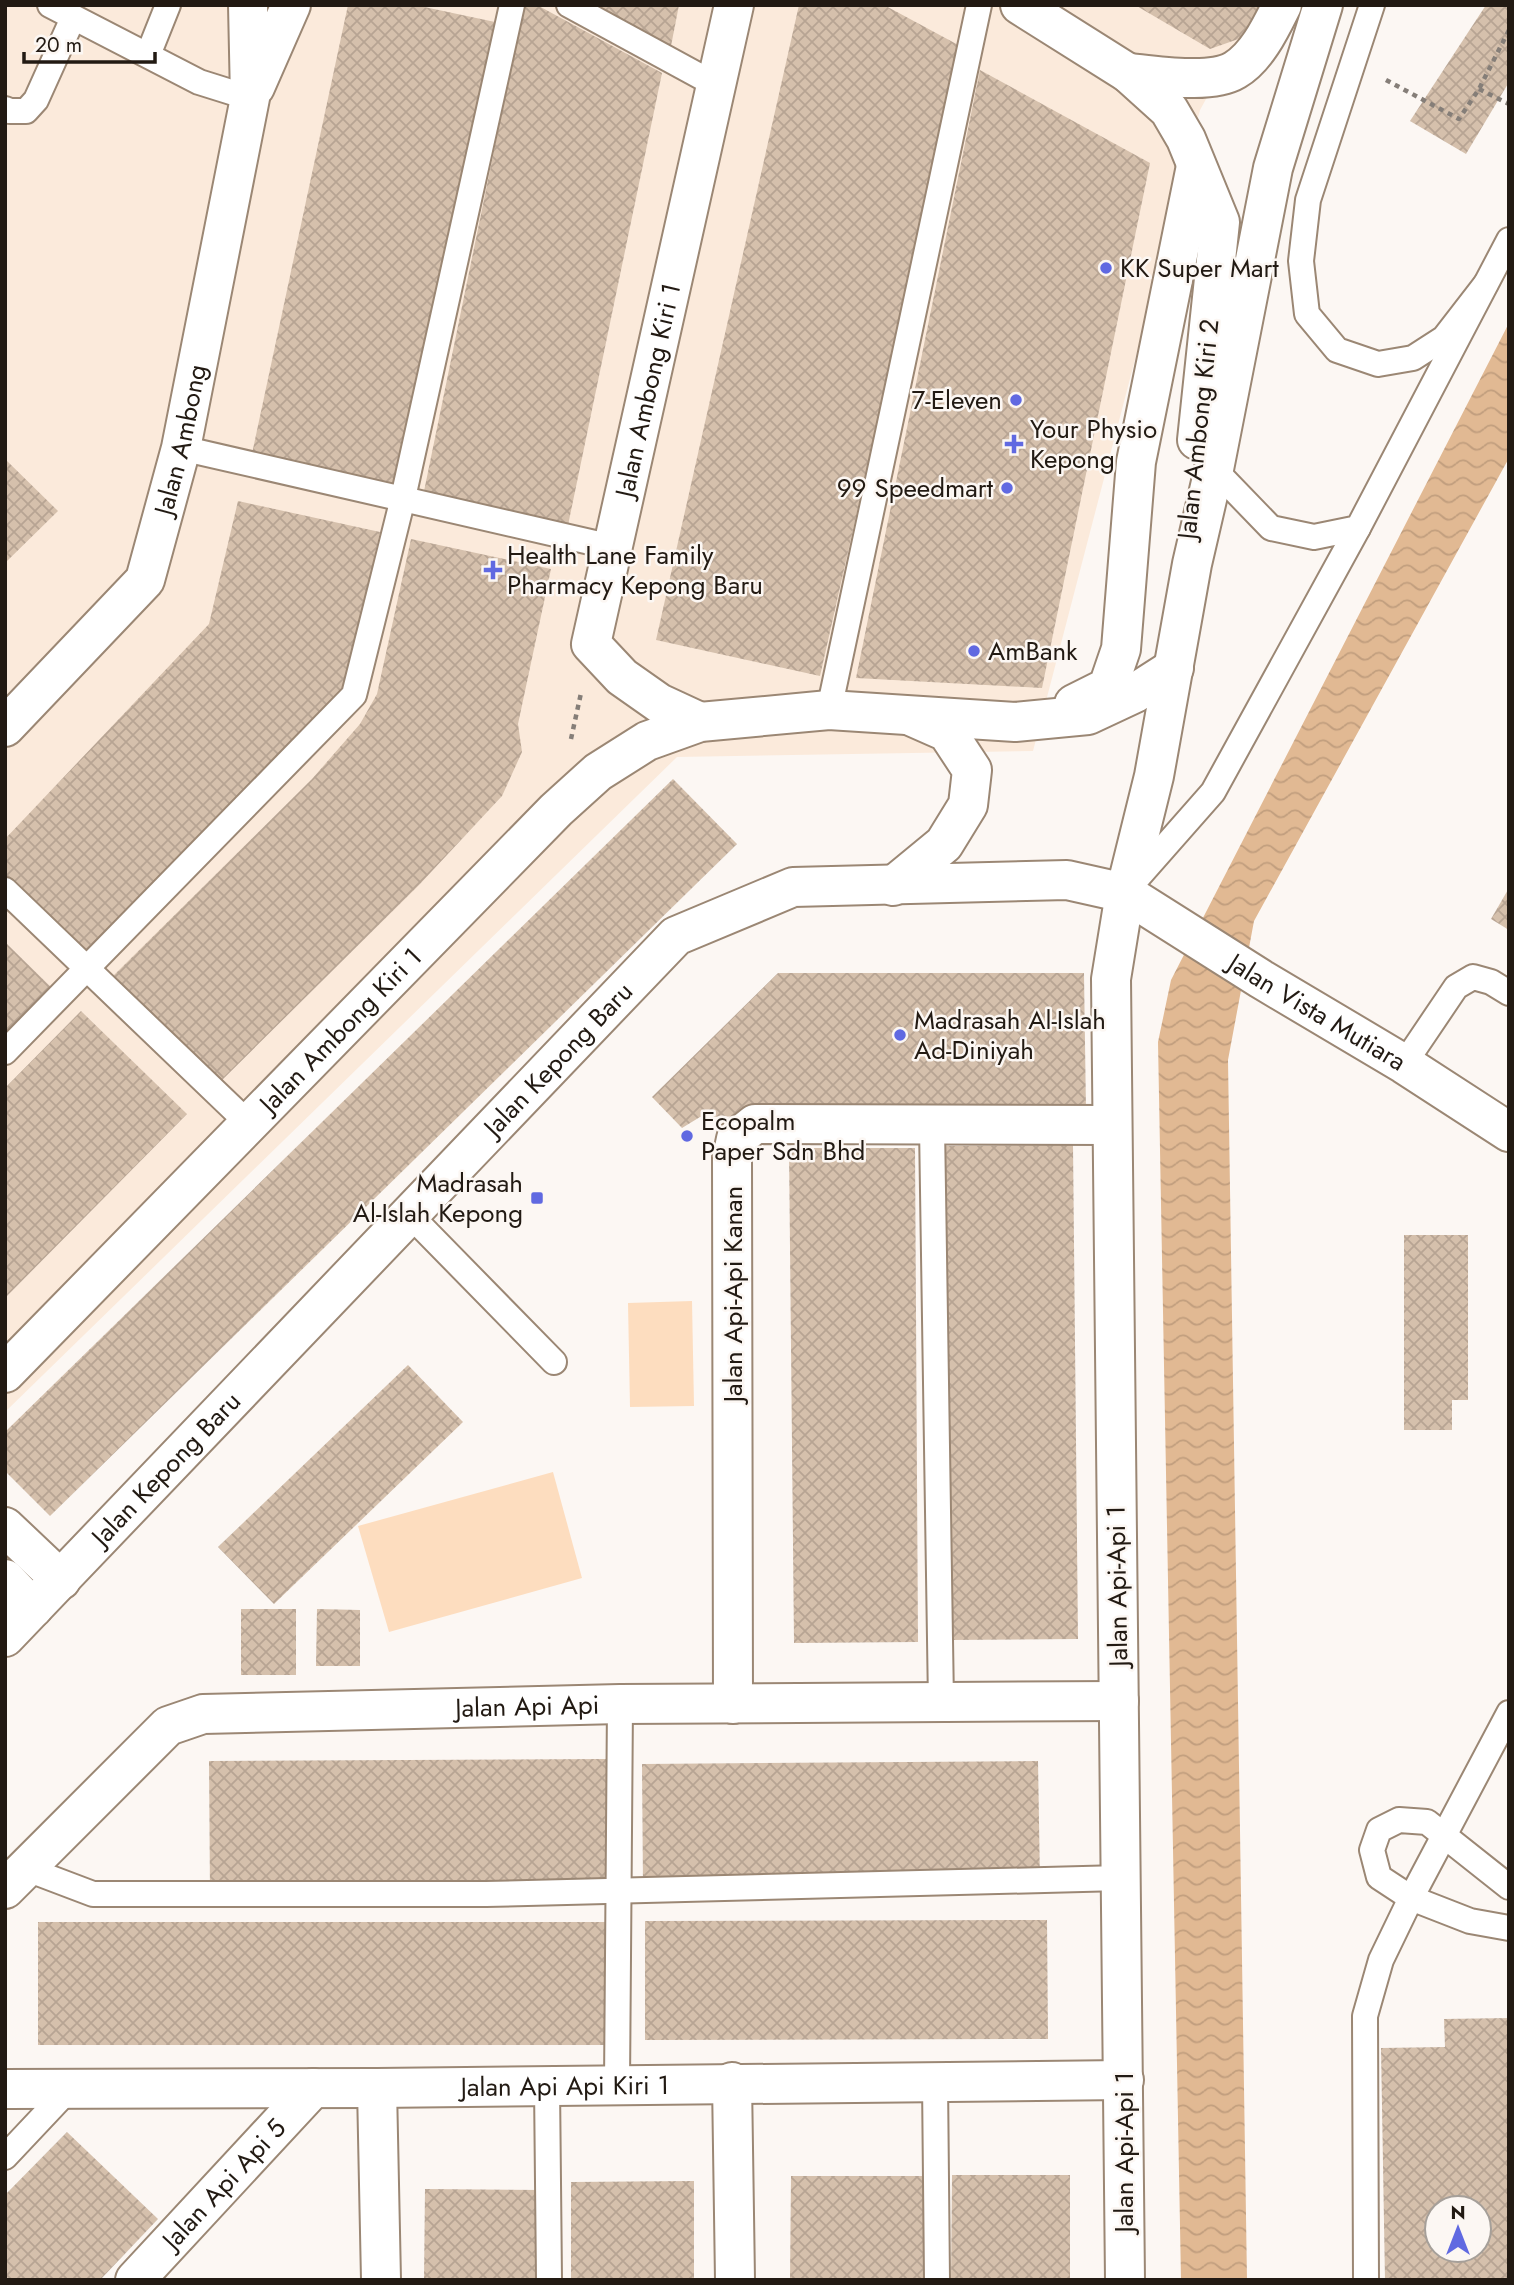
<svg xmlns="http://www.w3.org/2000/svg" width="1514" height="2285" font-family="Jost,sans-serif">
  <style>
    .built { fill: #fbeadb }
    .pitch { fill: #fdddbf }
    .water { fill: url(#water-waves) }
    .building { fill: url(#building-cross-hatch); fill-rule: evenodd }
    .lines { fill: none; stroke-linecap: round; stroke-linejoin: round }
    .lane-casing { stroke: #9b8774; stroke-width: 28 }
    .street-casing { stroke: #9b8774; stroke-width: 42 }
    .secondary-casing { stroke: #9b8774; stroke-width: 42 }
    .path { stroke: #857e78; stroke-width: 4.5; stroke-dasharray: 5 5; stroke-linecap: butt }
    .lane { stroke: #fff; stroke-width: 24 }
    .street { stroke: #fff; stroke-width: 38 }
    .secondary { stroke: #fff; stroke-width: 38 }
    .poi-dot { fill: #6069e1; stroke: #fcf7f3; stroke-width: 2.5 }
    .labels { text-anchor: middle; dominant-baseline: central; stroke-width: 5; stroke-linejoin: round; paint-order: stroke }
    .poi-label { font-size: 26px; fill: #221a13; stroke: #fcf7f3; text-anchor: start }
    .street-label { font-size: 26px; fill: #221a13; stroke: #fcf7f3 }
  </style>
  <defs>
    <pattern id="water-waves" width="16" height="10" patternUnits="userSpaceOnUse" patternTransform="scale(1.75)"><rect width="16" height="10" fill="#e1b993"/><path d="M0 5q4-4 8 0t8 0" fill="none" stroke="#c19e7e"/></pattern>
    <pattern id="building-cross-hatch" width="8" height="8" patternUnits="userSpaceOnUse" patternTransform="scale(1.75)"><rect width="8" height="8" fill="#d5c0ac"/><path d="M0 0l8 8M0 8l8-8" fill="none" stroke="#b7a493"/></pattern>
  </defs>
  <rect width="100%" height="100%" fill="#fcf7f3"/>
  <polygon class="built" points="5,5 1258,5 1200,110 1033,751 677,757 5,1412"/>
  <g class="pitch">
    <polygon points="692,1301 694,1406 630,1407 628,1303"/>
    <polygon points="553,1472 582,1578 389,1632 358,1526"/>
  </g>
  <polygon class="water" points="1509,323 1509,458 1254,921 1228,1060 1247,2280 1181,2280 1158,1042 1171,980"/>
  <g class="building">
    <polygon points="348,5 415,5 495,22 394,493 250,463"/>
    <polygon points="524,5 537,5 662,73 567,530 422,501"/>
    <polygon points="595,5 679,5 671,46"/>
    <polygon points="799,5 884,5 962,47 820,676 656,640"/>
    <polygon points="1135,5 1266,5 1247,36 1210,49"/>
    <polygon points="1486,5 1509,5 1509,82 1466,154 1410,121"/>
    <polygon points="980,70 1150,163 1042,688 856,678"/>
    <polygon points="5,459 58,511 5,563"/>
    <polygon points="238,501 380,532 362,611 348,690 89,964 5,886 5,839 209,624"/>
    <polygon points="411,539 551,569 518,724 522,752 502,796 419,885 217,1085 110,979 312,779 360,724 377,694"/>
    <polygon points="673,779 737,844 50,1516 5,1471 5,1432"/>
    <polygon points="1509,888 1509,930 1491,919"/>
    <polygon points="5,942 59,995 5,1049"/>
    <polygon points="778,973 1084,973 1086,1111 700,1117 682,1128 652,1097"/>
    <polygon points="81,1011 187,1114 5,1298 5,1088"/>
    <polygon points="1073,1145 1078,1639 949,1640 944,1146"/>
    <polygon points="789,1148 915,1148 918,1642 794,1643"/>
    <polygon points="1404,1235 1468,1235 1468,1400 1452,1400 1452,1430 1404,1430"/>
    <polygon points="408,1365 463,1422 274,1604 218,1547"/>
    <rect x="241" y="1609" width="55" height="66"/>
    <polygon points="317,1609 360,1610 360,1666 316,1666"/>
    <polygon points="606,1759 606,1894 210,1895 209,1761"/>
    <polygon points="1038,1761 1040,1882 643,1885 642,1764"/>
    <polygon points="1047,1920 1048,2039 645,2040 645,1921"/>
    <rect x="38" y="1922" width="568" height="123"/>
    <path d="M1509,2018V2280H1385L1381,2048L1445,2047L1444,2019ZM1437,2208H1479V2250H1437Z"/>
    <polygon points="67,2132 158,2219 100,2280 5,2280 5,2195"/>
    <polygon points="952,2175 1070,2175 1070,2280 951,2280"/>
    <polygon points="791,2176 923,2176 923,2280 790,2280"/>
    <polygon points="694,2181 694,2280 571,2280 571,2182"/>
    <polygon points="425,2189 542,2190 541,2280 424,2280"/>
  </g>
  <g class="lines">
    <g class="lane-casing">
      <g id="lane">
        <polyline points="50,5 199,82 250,98"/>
        <polyline points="569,5 716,85"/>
        <polyline points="1372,5 1308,200 1301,261 1307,314 1337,350 1378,364 1413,358 1444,338 1485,285"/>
        <polyline points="148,55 168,5"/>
        <polyline points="5,109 10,111 26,111 36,100 73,18"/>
        <polyline points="181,448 612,547"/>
        <polyline points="1214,469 1271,528 1314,537 1358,528 1509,240"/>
        <polyline points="829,710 979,5"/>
        <polyline points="1132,884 1213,792 1358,528"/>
        <polyline points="5,890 249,1124"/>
        <polyline points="5,1052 354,695 403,498 512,5"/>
        <polyline points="1404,1064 1456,987 1473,977 1491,982 1509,993"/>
        <polyline points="932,1126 941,1703"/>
        <polyline points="410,1215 554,1362"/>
        <polyline points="27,1869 93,1894 486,1894 1121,1878"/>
        <polyline points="1509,1887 1427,1822 1399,1820 1379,1830 1372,1850 1379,1877 1411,1898 1470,1921 1509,1928"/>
        <polyline points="935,2081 937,2280"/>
        <polyline points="617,2084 620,1704"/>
        <polyline points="547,2085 549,2280"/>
        <polyline points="5,2157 70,2088"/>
        <polyline points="1366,2280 1365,2016 1381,1960 1411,1898 1509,1713"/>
      </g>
    </g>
    <g class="street-casing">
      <g id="street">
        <polyline points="1020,5 1128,73 1169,110 1186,139 1220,222 1197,440"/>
        <path d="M1128,73C1156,75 1210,85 1235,70C1257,57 1271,27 1282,5"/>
        <polyline points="255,87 291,5"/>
        <polyline points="1074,704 1108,687 1121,649 1136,462 1196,166"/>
        <path id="s1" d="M700,722L659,703L622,677L591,644L734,5"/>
        <path id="s2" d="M5,727L145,580L181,448L250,98L248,5"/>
        <polyline points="893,886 944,844 968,805 972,770 947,732 913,717"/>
        <path id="s3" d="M5,1373L556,810L598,772L647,741L700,722L829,710L1015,722L1088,715L1135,693L1174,668"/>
        <polyline points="5,1527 61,1580"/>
        <polyline points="5,1579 33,1608"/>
        <polyline points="733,1704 732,1158 736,1139 755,1124 1111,1125"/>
        <path id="s4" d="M5,1889L168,1726L203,1714L620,1704L1119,1701"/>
        <polyline points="732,2082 735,2280"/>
        <polyline points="377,2088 381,2280"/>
        <path id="s5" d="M5,2089L377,2088L1124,2080"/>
        <path id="s6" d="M135,2280L313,2088"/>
        <polyline points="1125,2280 1111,979 1125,893 1154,776 1192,564 1214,469 1273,168 1323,5"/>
      </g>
    </g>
    <g class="secondary-casing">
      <g id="secondary">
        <path id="s7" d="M5,1637L676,936L793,887L1067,880L1125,893L1261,979L1404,1064L1509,1132"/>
      </g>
    </g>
    <g class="path">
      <polyline points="1386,80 1459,119 1479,89 1509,30"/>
      <polyline points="1479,89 1509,104"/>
      <polyline points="571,739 581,693"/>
    </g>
    <use href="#lane" class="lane"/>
    <use href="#street" class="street"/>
    <use href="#secondary" class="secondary"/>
  </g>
  <g class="poi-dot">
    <circle cx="1106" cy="268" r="7"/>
    <circle cx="1016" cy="400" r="7"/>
    <path d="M1010.5 433.5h7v7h7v7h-7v7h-7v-7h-7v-7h7z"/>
    <circle cx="1007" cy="488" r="7"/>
    <path d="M489.5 559.5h7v7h7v7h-7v7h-7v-7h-7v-7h7z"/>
    <circle cx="974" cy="651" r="7"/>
    <circle cx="900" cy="1035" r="7"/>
    <circle cx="687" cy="1136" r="7"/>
    <rect x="530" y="1191" width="14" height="14" rx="3.5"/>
  </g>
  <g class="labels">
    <g class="poi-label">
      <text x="1120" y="268">KK Super Mart</text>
      <text x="1002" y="400" text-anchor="end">7-Eleven</text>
      <text x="1030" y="429">Your Physio<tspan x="1030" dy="30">Kepong</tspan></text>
      <text x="993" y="488" text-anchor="end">99 Speedmart</text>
      <text x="507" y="555">Health Lane Family<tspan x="507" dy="30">Pharmacy Kepong Baru</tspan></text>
      <text x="988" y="651">AmBank</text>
      <text x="914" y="1020">Madrasah Al-Islah<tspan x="914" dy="30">Ad-Diniyah</tspan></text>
      <text x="701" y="1121">Ecopalm<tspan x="701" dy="30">Paper Sdn Bhd</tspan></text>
      <text x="523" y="1183" text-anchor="end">Madrasah<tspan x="523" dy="30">Al-Islah Kepong</tspan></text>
    </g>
    <g class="street-label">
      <text stroke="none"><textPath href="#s1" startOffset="396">Jalan Ambong Kiri 1</textPath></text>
      <text transform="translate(1198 429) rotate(-84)">Jalan Ambong Kiri 2</text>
      <text stroke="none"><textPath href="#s2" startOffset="348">Jalan Ambong</textPath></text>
      <text stroke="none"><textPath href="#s7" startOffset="1657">Jalan Vista Mutiara</textPath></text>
      <text stroke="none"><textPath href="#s3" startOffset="480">Jalan Ambong Kiri 1</textPath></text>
      <text stroke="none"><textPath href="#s7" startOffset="800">Jalan Kepong Baru</textPath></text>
      <text transform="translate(733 1294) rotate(-90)">Jalan Api-Api Kanan</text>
      <text stroke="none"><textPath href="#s7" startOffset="233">Jalan Kepong Baru</textPath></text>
      <text transform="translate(1117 1586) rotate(-91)">Jalan Api-Api 1</text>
      <text stroke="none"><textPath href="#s4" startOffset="592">Jalan Api Api</textPath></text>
      <text stroke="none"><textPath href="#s5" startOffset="560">Jalan Api Api Kiri 1</textPath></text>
      <text transform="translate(1124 2152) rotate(-90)">Jalan Api-Api 1</text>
      <text stroke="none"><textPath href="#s6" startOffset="131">Jalan Api Api 5</textPath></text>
    </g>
  </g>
  <rect width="1514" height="2285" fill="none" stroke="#221a13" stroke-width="14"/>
  <g transform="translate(1458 2229)"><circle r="33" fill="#fcf7f3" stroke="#a59f99" stroke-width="2"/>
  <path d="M0-5L12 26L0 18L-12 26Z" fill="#6069e1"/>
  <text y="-10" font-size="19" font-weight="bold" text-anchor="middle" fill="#221a13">N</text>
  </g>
  <path d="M24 52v10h131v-10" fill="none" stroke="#221a13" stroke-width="3.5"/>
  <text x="35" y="52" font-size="21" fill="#221a13" stroke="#fcf7f3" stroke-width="5" paint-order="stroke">20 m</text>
</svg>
